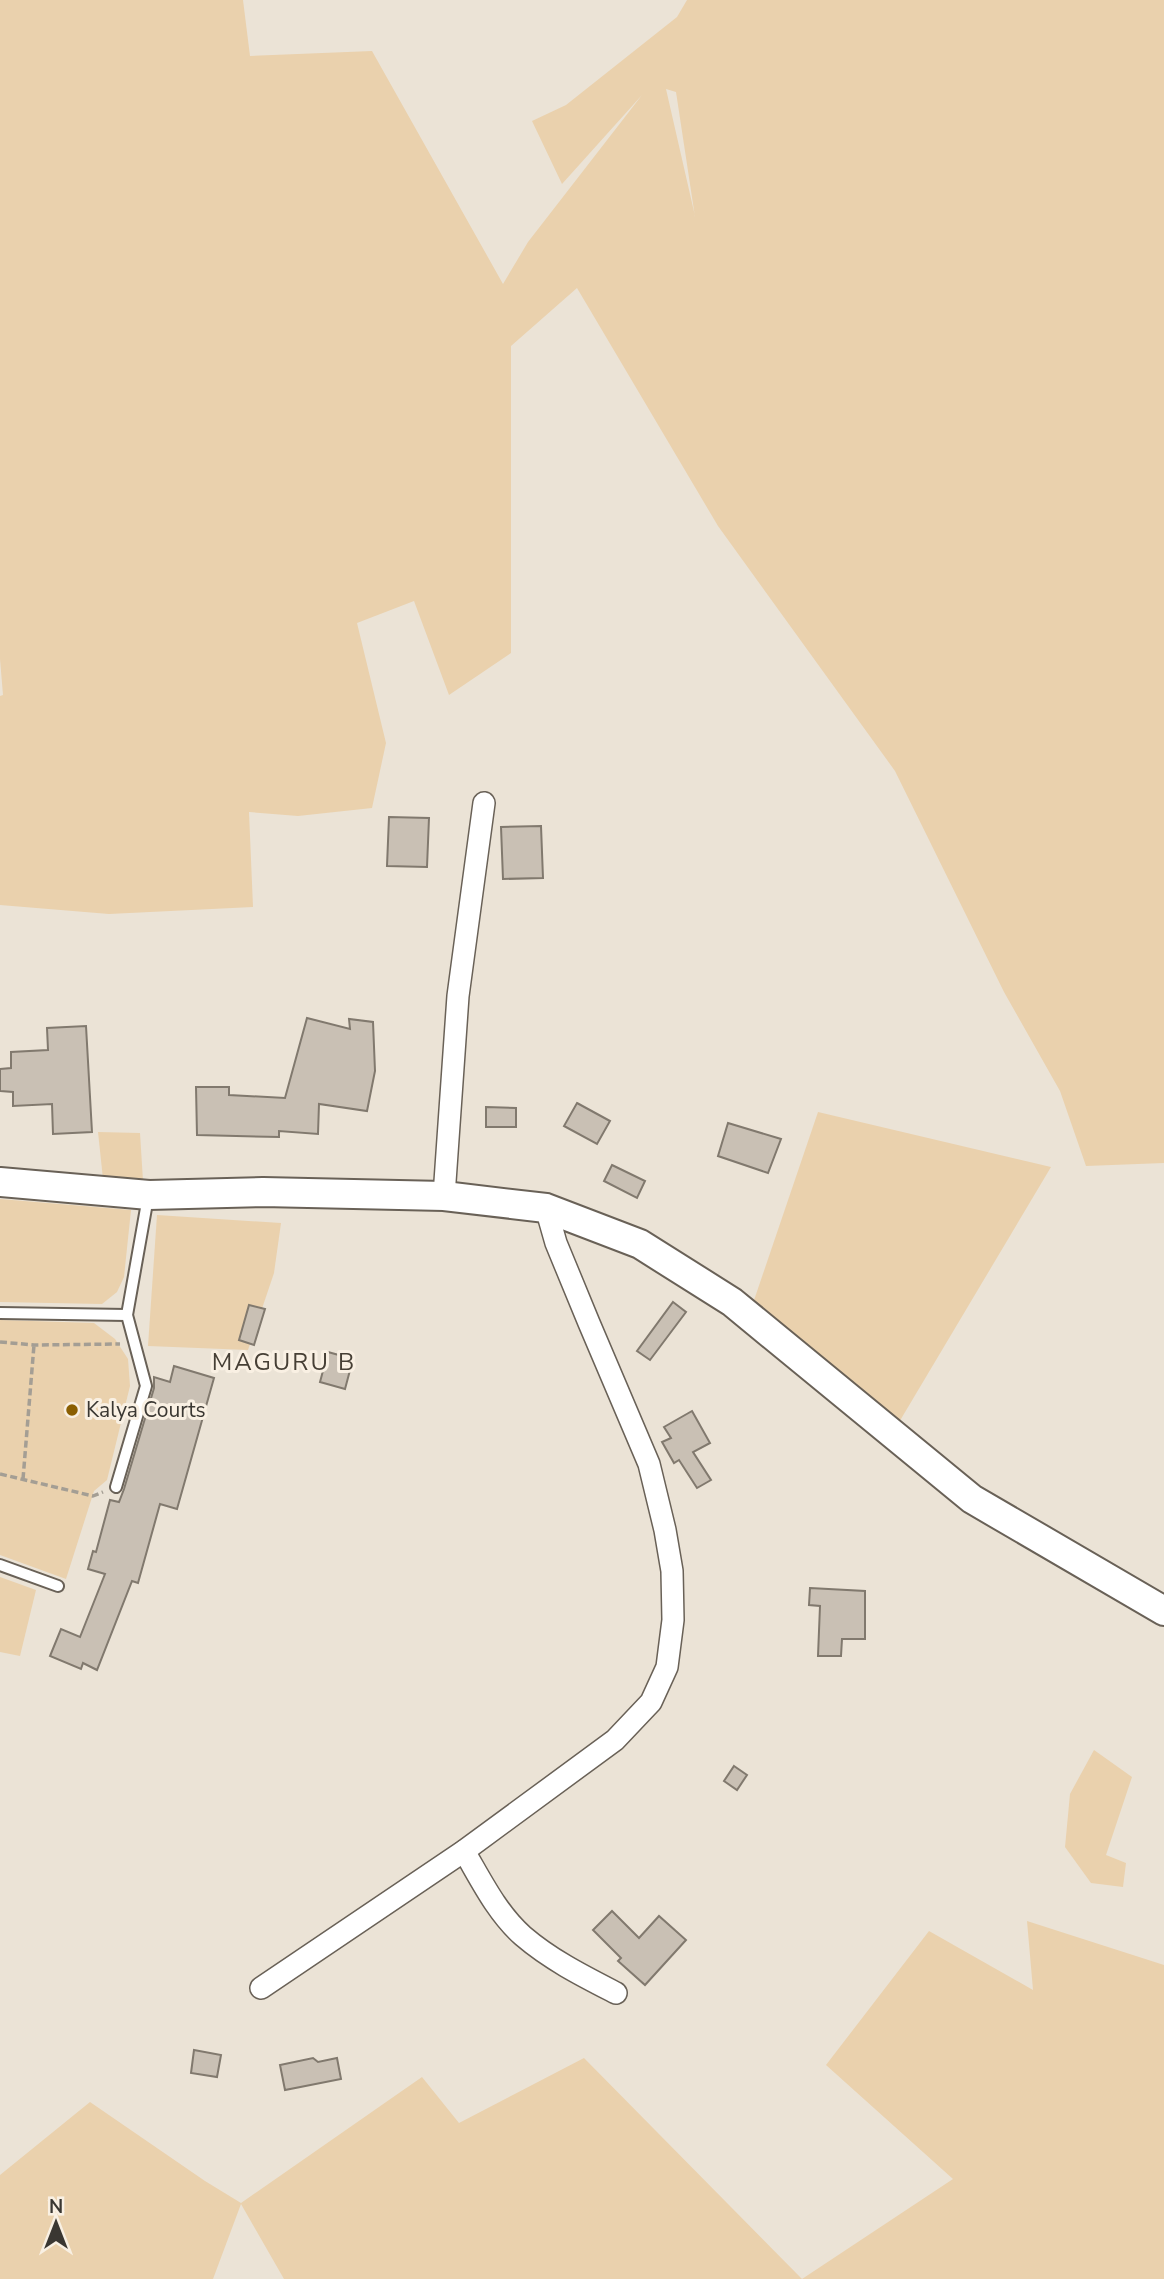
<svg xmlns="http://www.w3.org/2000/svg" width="1164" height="2279" font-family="'Nunito Sans',sans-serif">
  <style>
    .green { fill: #ead1ad; fill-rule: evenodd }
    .building { fill: #c9c0b4; stroke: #81796e; stroke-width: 2 }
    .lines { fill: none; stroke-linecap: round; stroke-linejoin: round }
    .service-casing { stroke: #696157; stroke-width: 14 }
    .minor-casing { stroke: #696157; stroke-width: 24 }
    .tertiary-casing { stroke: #696157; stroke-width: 32 }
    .path { stroke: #a49e94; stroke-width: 3.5; stroke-dasharray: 7 3.5; stroke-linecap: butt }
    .service { stroke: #fff; stroke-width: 10 }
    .minor { stroke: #fff; stroke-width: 21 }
    .tertiary { stroke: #fff; stroke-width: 28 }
    .poi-dot { fill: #8b5f02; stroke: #f9f0e3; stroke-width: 2.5 }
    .labels { text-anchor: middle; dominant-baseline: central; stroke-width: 6; stroke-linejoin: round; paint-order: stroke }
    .poi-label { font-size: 21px; fill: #3a3732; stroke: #f9f0e3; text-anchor: start }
    .quarter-label { font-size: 24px; letter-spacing: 2px; fill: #463f35; stroke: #f9f0e3 }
  </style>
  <rect width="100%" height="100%" fill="#ebe3d6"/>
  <g class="green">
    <path d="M0,0H243L250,56L372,51L503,284L528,242L642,95L562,184L532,121L566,105L677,17L687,0H1164V1163L1086,1166L1060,1091L1004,992L895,771L718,526L577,288L511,346V653L449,695L414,601L357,623L386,743L372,808L298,816L249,812L253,907L109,914L0,905V696L3,695L0,659ZM666,89L676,92L695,217V216Z"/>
    <polygon points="818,1112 1051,1167 895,1429 749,1315"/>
    <polygon points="98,1132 140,1133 143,1181 103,1179"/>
    <polygon points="0,1199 131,1210 124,1277 117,1292 102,1304 0,1302"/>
    <polygon points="157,1215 281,1223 274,1273 248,1350 148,1346"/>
    <polygon points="0,1320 94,1323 115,1339 128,1359 130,1386 107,1480 94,1491 66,1579 0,1555"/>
    <polygon points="0,1577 36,1590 20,1656 0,1652"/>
    <polygon points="1094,1750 1132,1777 1106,1855 1126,1863 1123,1887 1091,1883 1065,1847 1070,1794"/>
    <polygon points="1027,1921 1164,1965 1164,2279 284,2279 241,2204 213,2279 0,2279 0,2175 90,2102 205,2181 241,2203 422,2077 459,2123 584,2058 802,2279 953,2179 826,2065 929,1931 1033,1990"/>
  </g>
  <g class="building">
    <polygon points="389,817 429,818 427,867 387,866"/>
    <polygon points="541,826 543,878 503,879 501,827"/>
    <polygon points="307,1018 350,1029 349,1019 373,1022 375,1071 367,1111 319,1104 318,1134 279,1131 279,1137 197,1135 196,1087 229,1087 229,1095 285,1098"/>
    <polygon points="86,1026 92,1132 53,1134 52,1104 13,1106 13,1092 0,1091 0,1069 11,1068 11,1052 48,1050 47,1028"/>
    <polygon points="577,1103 610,1121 597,1144 564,1126"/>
    <polygon points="486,1107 516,1108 516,1127 486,1127"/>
    <polygon points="728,1123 781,1139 768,1173 718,1156"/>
    <polygon points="612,1165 645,1181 637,1198 604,1181"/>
    <polygon points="673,1302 686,1312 650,1360 637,1351"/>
    <polygon points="249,1305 265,1309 254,1345 239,1340"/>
    <polygon points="328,1352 353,1359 345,1389 320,1382"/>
    <polygon points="174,1366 214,1378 177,1509 160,1504 138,1583 132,1581 97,1670 83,1663 81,1669 50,1656 61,1629 80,1637 105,1574 88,1569 93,1551 96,1552 110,1500 119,1502 124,1489 154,1388 154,1377 170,1382"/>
    <polygon points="692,1411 710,1443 693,1452 711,1480 697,1488 679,1460 674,1463 662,1442 671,1438 664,1427"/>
    <polygon points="810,1588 865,1591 865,1639 842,1639 841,1656 818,1656 820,1606 809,1605"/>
    <polygon points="734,1766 747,1775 737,1790 724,1781"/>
    <polygon points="612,1911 639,1938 659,1916 686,1940 645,1985 618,1961 621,1958 593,1930"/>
    <polygon points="194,2050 221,2055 217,2077 191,2073"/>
    <polygon points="313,2058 318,2062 337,2058 341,2079 285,2090 280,2065"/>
  </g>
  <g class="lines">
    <g class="service-casing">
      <g id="service">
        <polyline points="0,1313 127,1315"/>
        <polyline points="116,1487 146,1386 127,1315 148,1197"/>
        <polyline points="0,1565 58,1586"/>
      </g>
    </g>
    <g class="minor-casing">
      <g id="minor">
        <polyline points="444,1196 458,996 484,803"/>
        <path d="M464,1851C481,1880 497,1913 523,1936C551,1960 583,1976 616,1993"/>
        <polyline points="261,1988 464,1851 615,1740 651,1702 667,1667 673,1620 672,1571 665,1530 649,1464 589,1323 556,1243 546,1208"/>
      </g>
    </g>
    <g class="tertiary-casing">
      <polyline id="tertiary" points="0,1182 149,1195 263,1192 444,1196 546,1208 640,1244 732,1302 972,1499 1164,1611"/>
    </g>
    <g class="path">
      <polyline points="0,1342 34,1345 120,1344"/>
      <polyline points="0,1474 93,1496 103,1492"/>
      <polyline points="23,1479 34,1345"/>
    </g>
    <use href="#service" class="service"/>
    <use href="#minor" class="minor"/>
    <use href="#tertiary" class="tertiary"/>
  </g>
  <circle class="poi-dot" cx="72" cy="1410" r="7"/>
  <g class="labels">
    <g class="poi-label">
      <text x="86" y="1410">Kalya Courts</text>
    </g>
    <g class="quarter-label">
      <text x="284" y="1362">MAGURU B</text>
    </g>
  </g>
  <g transform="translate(56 2223)" stroke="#f9f0e3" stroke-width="5" paint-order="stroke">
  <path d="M0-5L12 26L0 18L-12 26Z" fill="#3a3732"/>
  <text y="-10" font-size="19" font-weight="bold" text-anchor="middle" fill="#3a3732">N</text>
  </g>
</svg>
